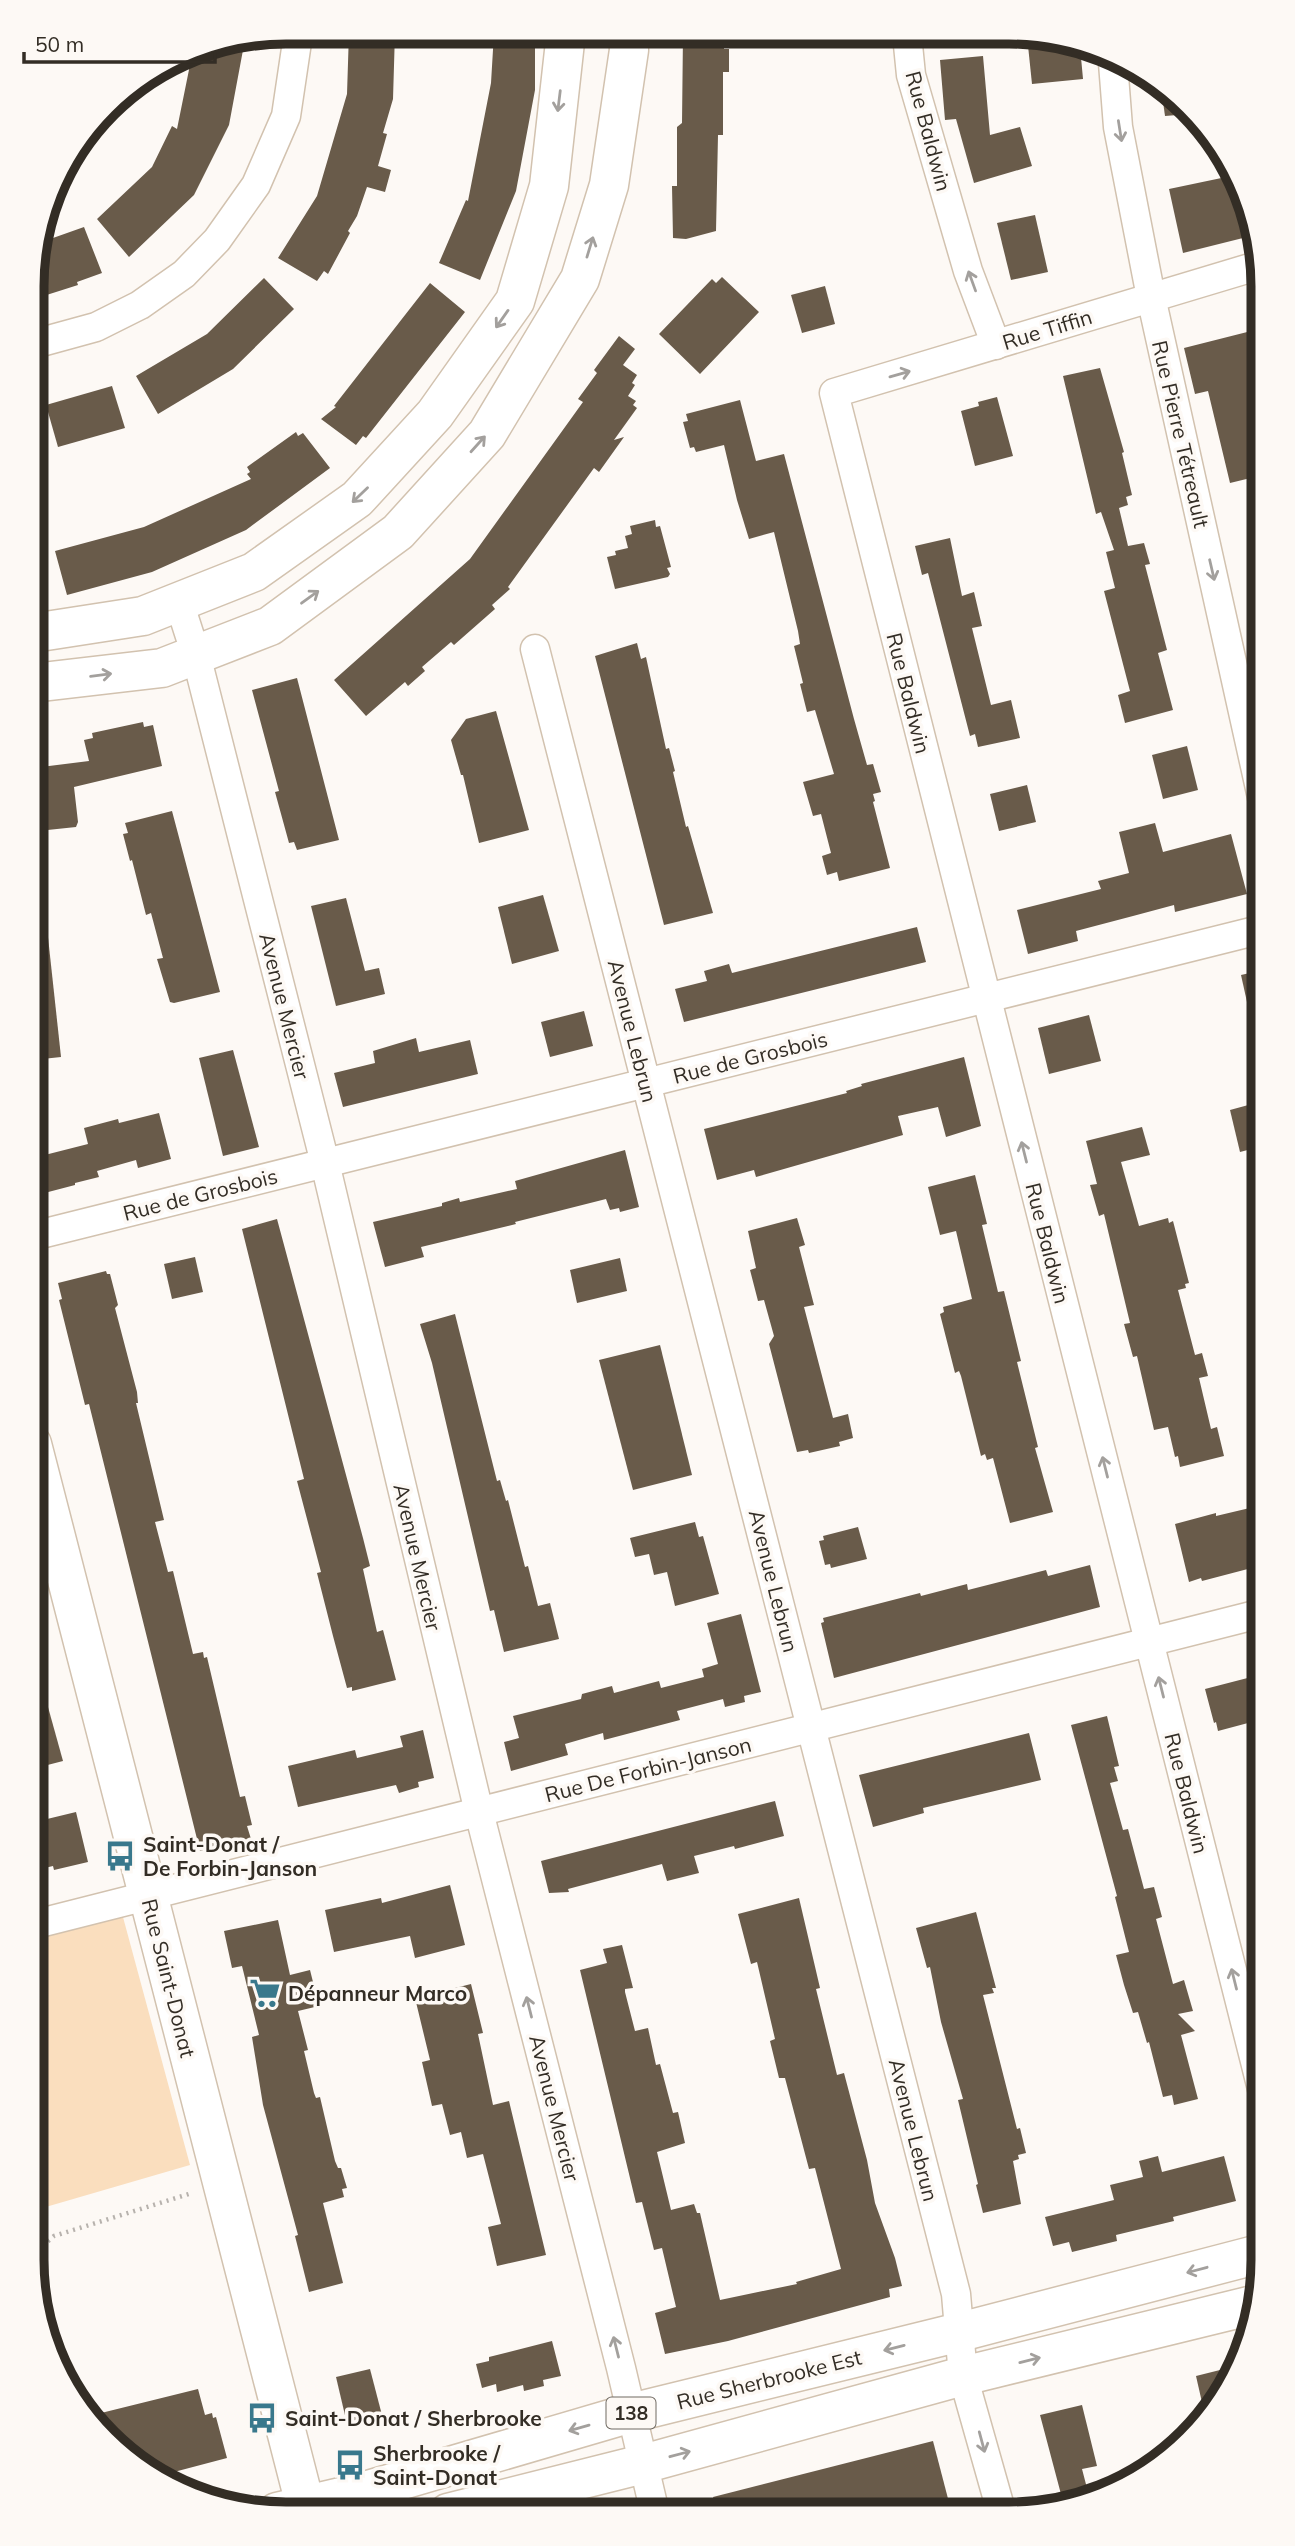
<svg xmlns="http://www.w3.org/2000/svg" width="1295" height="2546" font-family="Mulish,sans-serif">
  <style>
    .green { fill: #fadebe }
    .building { fill: #695b4a }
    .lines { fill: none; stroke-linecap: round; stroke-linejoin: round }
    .street-casing { stroke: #d2c2af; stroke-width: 31 }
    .secondary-casing { stroke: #d2c2af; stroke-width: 41 }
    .primary-casing { stroke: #d2c2af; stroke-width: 41 }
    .path { stroke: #b7b2ad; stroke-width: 4.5; stroke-dasharray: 2 5; stroke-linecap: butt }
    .street { stroke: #fff; stroke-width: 28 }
    .secondary { stroke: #fff; stroke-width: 38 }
    .primary { stroke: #fff; stroke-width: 38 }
    .oneway { stroke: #a3a09d }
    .labels { text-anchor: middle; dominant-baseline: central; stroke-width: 7; stroke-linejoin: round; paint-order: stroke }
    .shield { fill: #fdf9f5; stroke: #706a63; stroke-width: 2 }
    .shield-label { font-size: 19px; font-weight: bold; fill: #332d25 }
    .street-label { font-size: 21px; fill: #332d25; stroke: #fdf9f5 }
    .poi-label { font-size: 21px; font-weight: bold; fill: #332d25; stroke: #fdf9f5; text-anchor: start }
    .rim { fill: none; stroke: #332d25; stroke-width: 9 }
  </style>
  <rect width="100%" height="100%" fill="#fdf9f5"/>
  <polygon class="green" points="120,1906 190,2165 32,2211 59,2352 53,2354 45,2342 32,2261 32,1928"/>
  <g class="building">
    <polygon points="349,32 395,32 393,99 383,133 387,134 378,166 391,170 385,192 367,187 357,216 348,231 350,233 328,274 324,271 317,281 278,258 317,196 347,94"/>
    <polygon points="494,33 535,33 535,90 516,191 480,280 439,263 466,200 468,201 491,83"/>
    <polygon points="683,34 724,34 724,49 729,49 729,72 723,72 723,135 718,135 716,231 686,239 673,238 672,186 677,186 677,127 682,123"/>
    <polygon points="1027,36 1059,36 1080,47 1083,79 1032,84"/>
    <polygon points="216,45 243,50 229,125 194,195 129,257 97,219 152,167 172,126 177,129 193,50"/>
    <polygon points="983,56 990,135 1020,127 1032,166 974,183 956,119 945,120 940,60"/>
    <polygon points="1161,87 1177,95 1190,114 1165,116"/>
    <polygon points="1231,176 1250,204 1255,235 1183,253 1169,189"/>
    <polygon points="1035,215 1048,272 1011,280 997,223"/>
    <polygon points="84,227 102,273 77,282 78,285 34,299 34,253 36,244"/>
    <polygon points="722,277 759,312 700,374 659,334 712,279 716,283"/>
    <polygon points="264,278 294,309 233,369 158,414 136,376 207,334"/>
    <polygon points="430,283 465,312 366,438 363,436 356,445 321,419 336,407 334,406"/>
    <polygon points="825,286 835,324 802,333 791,295"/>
    <polygon points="1263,328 1263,475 1230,483 1208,391 1195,394 1184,348"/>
    <polygon points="619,336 635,349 623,365 637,375 632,383 635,385 628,396 636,401 633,405 637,408 614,440 624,437 599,472 594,468 508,587 510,589 492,605 495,609 454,645 451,642 422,667 425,671 408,686 405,682 366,716 334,680 470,559 583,402 578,399 597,373 594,370"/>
    <polygon points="1100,368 1124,452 1122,453 1132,495 1126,497 1128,505 1119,508 1128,546 1144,543 1150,564 1145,565 1167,650 1158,653 1173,710 1125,723 1118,695 1130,691 1104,591 1115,588 1106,552 1114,550 1101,512 1096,514 1063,376"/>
    <polygon points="112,386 125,428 58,447 46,405"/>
    <polygon points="997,397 1013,456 975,466 961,411 979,406 978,402"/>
    <polygon points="740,400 756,461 784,454 854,719 867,765 873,764 881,792 873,794 875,801 873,802 890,868 839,881 837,872 827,875 822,856 831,853 821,814 813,816 803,782 834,774 815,710 807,712 800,684 803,683 794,646 800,644 798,631 774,532 749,539 737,500 724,445 696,452 694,447 690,448 683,422 688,421 686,414"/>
    <polygon points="296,432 298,436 303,433 330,468 246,530 152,572 67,595 55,551 144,527 251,479 247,474 250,472 247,467"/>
    <polygon points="655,520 656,527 660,526 671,567 667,568 670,574 668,577 615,589 607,557 616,555 615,551 628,548 625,536 632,534 630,526"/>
    <polygon points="950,538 962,596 974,592 982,626 972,628 991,705 1011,700 1020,738 978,747 975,734 970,736 928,573 922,575 915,546"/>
    <polygon points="637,643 641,659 646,657 666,749 669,748 675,771 673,772 686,827 688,826 713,913 664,925 595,656"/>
    <polygon points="297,678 339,840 297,850 294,842 289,843 275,792 279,791 252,690"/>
    <polygon points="496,711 529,830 479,843 463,775 461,775 451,740 466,719"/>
    <polygon points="143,722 144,727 153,725 162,766 74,787 78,822 76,827 38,831 33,768 89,761 84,740 93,738 92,733"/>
    <polygon points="1187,746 1198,790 1163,799 1152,755"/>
    <polygon points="1027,785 1036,822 999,831 990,794"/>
    <polygon points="172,811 220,992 174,1003 170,1002 157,959 163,958 151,913 146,915 132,860 130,861 123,834 128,833 125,823"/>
    <polygon points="1155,823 1163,852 1231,834 1247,894 1175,912 1174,905 1133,916 1076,931 1078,941 1028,954 1017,910 1101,889 1098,881 1129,873 1119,832"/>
    <polygon points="543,895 559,951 512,964 498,907"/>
    <polygon points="346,898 365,971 379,968 385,994 336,1006 311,906"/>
    <polygon points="917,927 926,962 684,1022 675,989 707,981 704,971 729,964 732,973"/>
    <polygon points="33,928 47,928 61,1057 33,1060"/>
    <polygon points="1263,970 1263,1037 1255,1038 1241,975"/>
    <polygon points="584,1011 593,1046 550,1057 541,1022"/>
    <polygon points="1089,1015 1101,1061 1049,1074 1038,1028"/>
    <polygon points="416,1038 419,1052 470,1040 478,1074 343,1107 334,1073 375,1063 373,1051"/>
    <polygon points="233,1050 259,1147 223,1156 199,1058"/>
    <polygon points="964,1057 981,1126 946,1137 938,1107 898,1116 903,1135 756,1177 754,1170 717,1180 704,1129 847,1093 846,1091 862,1086 861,1084"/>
    <polygon points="1263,1101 1263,1146 1240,1152 1230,1110"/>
    <polygon points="159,1113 171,1159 138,1168 136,1160 97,1171 99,1177 75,1183 75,1185 33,1196 33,1158 88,1144 84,1128 118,1119 119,1123"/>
    <polygon points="1142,1127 1150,1155 1121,1162 1139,1226 1168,1218 1169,1223 1173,1221 1189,1283 1185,1284 1186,1288 1178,1290 1195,1355 1202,1353 1208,1376 1199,1378 1211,1429 1217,1427 1224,1456 1180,1467 1178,1456 1175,1457 1168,1427 1154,1430 1137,1356 1133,1357 1124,1324 1130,1323 1104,1214 1099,1216 1090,1185 1097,1184 1086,1141"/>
    <polygon points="625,1150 639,1207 620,1212 619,1208 610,1210 606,1199 515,1222 516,1224 421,1247 424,1257 385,1267 373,1222 442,1206 442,1203 459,1198 460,1202 517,1189 515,1181"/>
    <polygon points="975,1175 987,1224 982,1225 998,1292 1004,1291 1021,1361 1017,1362 1038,1447 1035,1448 1053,1512 1010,1523 993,1458 987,1460 985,1454 981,1456 961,1376 959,1371 955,1373 940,1314 944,1312 943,1307 972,1299 956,1231 940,1235 928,1187"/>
    <polygon points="797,1218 805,1245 799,1247 814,1305 804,1307 833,1418 848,1414 853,1438 839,1442 840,1446 809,1453 808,1450 797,1452 769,1344 774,1336 764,1300 758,1301 750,1270 756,1268 748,1231"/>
    <polygon points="277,1219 363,1538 370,1566 363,1569 377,1632 383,1630 396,1680 352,1691 352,1687 347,1688 333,1636 317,1573 321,1572 297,1481 304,1479 242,1229"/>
    <polygon points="195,1257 203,1292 172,1299 164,1264"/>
    <polygon points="620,1258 627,1291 577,1303 570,1270"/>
    <polygon points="106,1271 107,1274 110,1274 118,1305 115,1308 137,1392 138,1403 136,1403 164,1520 155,1522 168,1572 173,1571 193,1654 203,1652 204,1658 207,1657 240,1797 245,1796 252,1825 247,1826 251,1839 200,1851 89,1404 85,1405 59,1300 62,1299 58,1283"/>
    <polygon points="455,1314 497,1481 500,1480 506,1501 508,1500 525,1567 528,1566 538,1606 550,1603 559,1639 504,1652 494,1610 490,1611 432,1363 420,1324"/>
    <polygon points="660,1345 692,1475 633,1490 599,1360"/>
    <polygon points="1254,1507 1257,1516 1263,1515 1263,1565 1202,1581 1201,1578 1189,1582 1175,1524 1216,1513 1216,1516"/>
    <polygon points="695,1522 699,1537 703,1536 719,1594 675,1606 667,1572 654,1575 649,1554 635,1557 630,1538"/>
    <polygon points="858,1527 867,1559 831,1568 830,1564 825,1565 819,1541 824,1540 823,1536"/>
    <polygon points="1090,1565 1100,1607 834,1678 821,1623 824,1622 823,1618 920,1593 921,1596 967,1584 968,1590 1046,1570 1048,1576"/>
    <polygon points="741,1614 761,1692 744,1696 745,1702 725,1707 723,1699 677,1711 680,1720 604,1740 603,1733 565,1744 568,1755 511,1771 504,1742 519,1738 513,1716 581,1699 582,1694 612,1686 614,1693 659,1681 661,1688 704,1677 702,1669 718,1664 707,1623"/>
    <polygon points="38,1671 63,1761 32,1769 32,1672"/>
    <polygon points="1263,1674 1263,1719 1218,1731 1216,1722 1214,1723 1205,1689"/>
    <polygon points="1107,1716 1119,1766 1114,1767 1118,1781 1110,1783 1123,1830 1128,1829 1144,1889 1154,1887 1162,1917 1156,1919 1173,1984 1184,1980 1193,2011 1178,2014 1195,2031 1181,2035 1198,2099 1174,2105 1172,2095 1163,2097 1149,2042 1147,2043 1138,2012 1133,2013 1124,1985 1116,1955 1129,1952 1115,1897 1117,1896 1071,1725"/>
    <polygon points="423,1730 434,1778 418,1782 419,1787 399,1793 396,1785 298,1807 288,1766 355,1750 357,1758 403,1747 400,1736"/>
    <polygon points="1029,1733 1041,1780 923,1808 924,1813 873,1827 859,1775"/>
    <polygon points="775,1801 784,1836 735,1849 734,1846 694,1856 699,1873 667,1881 662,1864 568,1889 569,1892 549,1893 541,1861"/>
    <polygon points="76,1812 88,1862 54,1870 53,1866 32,1871 32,1831 45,1828 43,1820"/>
    <polygon points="450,1885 465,1945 415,1958 410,1936 334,1952 325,1910 381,1898 382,1903"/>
    <polygon points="799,1898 820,1988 816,1989 837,2075 844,2073 867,2160 875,2203 895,2258 902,2286 889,2289 890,2297 728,2341 665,2354 655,2313 676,2307 662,2248 654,2250 642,2202 636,2203 580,1970 607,1963 603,1949 622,1945 633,1988 625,1989 625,1992 635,2031 648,2028 656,2065 660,2064 673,2113 678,2112 685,2143 657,2152 671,2210 694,2204 697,2213 700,2213 720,2300 797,2284 796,2282 841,2269 815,2168 809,2169 785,2078 779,2078 770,2041 775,2039 757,1962 751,1964 738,1914"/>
    <polygon points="976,1912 996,1988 992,1988 994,1993 983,1995 1017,2129 1020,2128 1026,2153 1018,2155 1019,2159 1013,2161 1021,2204 983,2213 976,2185 978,2184 958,2100 963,2099 941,2022 930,1967 927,1968 916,1928"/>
    <polygon points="278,1920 290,1975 310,1970 319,2006 298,2011 308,2050 304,2051 314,2093 316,2098 320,2097 335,2161 338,2168 341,2168 347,2188 342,2189 344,2197 323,2203 343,2283 309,2292 295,2236 298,2235 263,2105 252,2037 259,2035 242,1966 232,1968 224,1931"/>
    <polygon points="471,1984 483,2033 478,2034 493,2105 509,2101 546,2255 497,2266 488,2227 501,2224 483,2154 467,2158 461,2132 450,2135 442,2104 432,2106 422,2062 430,2060 415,1998"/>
    <polygon points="1158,2156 1162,2172 1224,2156 1236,2201 1173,2217 1174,2221 1116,2235 1117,2241 1072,2252 1069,2242 1053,2246 1045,2217 1114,2200 1110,2185 1143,2177 1139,2161"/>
    <polygon points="552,2341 561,2376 543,2380 544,2386 524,2391 523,2385 497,2392 496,2384 482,2388 476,2364 489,2361 489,2357"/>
    <polygon points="1240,2365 1211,2416 1206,2420 1196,2376"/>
    <polygon points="370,2369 383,2419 348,2428 336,2377"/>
    <polygon points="198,2389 205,2415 212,2413 213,2418 216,2417 227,2458 155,2477 118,2452 93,2415"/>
    <polygon points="1082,2405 1097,2466 1082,2469 1088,2492 1062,2498 1040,2415"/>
    <polygon points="933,2441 952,2514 718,2514 713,2497"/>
  </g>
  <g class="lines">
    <g class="street-casing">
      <g id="street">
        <polyline points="907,35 911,75 968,271 996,345"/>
        <polyline points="1113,63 1118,127 1151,297 1263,802"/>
        <polyline points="1260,265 834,393 1263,2093"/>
        <polyline points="34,344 96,327 140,305 184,274 217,240 256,185 286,116 297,42 297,32"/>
        <polyline points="179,602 196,655 325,1163 479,1812 621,2368 655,2513"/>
        <polyline points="535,649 956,2294 963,2376 1002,2514"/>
        <polyline points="33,1236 1263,929"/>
        <polyline points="32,1925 1263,1613"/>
      </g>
    </g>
    <g class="secondary-casing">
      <g id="secondary">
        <polyline points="33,633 143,616 254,572 357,499 435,414 515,301 549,186 566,33"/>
        <polyline points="33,683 162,668 270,626 398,532 487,434 580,279 609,185 629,50 628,34"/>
        <polyline points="32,1444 307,2512"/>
      </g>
    </g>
    <g class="primary-casing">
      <g id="primary">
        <polyline points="277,2512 358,2493 631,2413 960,2332 1263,2253"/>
        <polyline points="448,2513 643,2464 963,2376 1257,2304"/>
      </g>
    </g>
    <polyline class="path" points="32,2255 54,2236 192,2193"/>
    <use href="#street" class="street"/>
    <use href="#secondary" class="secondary"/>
    <use href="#primary" class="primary"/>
  </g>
  <defs><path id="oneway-shaft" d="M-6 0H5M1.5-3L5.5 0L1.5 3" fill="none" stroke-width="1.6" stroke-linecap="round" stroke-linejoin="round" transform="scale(1.75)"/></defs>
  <g class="oneway">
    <use href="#oneway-shaft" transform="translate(559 101) rotate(97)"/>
    <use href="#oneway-shaft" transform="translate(1120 131) rotate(81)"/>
    <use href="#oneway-shaft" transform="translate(590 247) rotate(-73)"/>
    <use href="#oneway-shaft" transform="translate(972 281) rotate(-110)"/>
    <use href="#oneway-shaft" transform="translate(502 319) rotate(125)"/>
    <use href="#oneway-shaft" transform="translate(900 374) rotate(-16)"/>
    <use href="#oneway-shaft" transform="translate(478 444) rotate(-48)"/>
    <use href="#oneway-shaft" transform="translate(360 495) rotate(136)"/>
    <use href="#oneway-shaft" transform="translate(1212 570) rotate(77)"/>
    <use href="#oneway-shaft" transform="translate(310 597) rotate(-36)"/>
    <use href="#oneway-shaft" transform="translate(101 675) rotate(-7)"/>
    <use href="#oneway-shaft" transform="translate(1024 1152) rotate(-104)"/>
    <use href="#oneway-shaft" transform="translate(1105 1467) rotate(-104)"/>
    <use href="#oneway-shaft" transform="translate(1161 1687) rotate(-104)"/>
    <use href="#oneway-shaft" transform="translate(1234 1979) rotate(-104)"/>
    <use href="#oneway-shaft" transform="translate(529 2007) rotate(-104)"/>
    <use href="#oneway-shaft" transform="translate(1197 2270) rotate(165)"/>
    <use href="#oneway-shaft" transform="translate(616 2347) rotate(-104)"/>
    <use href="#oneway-shaft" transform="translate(894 2348) rotate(166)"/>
    <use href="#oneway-shaft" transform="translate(1030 2360) rotate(-14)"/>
    <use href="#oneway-shaft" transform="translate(579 2428) rotate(164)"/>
    <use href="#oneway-shaft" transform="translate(982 2442) rotate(75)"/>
    <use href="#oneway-shaft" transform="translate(680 2454) rotate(-15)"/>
  </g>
  <defs>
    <g id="bus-bare" transform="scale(2.415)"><path d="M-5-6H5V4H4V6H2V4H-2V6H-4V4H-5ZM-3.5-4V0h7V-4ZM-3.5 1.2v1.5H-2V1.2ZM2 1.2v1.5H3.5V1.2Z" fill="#39788c" stroke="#fdf9f5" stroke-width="2.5" paint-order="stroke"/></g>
    <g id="supermarket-bare" transform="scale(2.415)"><path d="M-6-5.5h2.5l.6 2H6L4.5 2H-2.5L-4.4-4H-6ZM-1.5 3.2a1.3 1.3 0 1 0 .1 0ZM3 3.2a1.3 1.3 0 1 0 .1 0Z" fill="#39788c" stroke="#fdf9f5" stroke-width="2.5" paint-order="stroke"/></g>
  </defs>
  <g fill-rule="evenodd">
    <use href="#bus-bare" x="120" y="1856"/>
    <use href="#supermarket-bare" x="265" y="1993"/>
    <use href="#bus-bare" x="262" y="2418"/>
    <use href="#bus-bare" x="350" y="2465"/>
  </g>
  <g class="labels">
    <rect class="shield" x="606.5" y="2397.5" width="49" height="31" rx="5"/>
    <g class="shield-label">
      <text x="631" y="2413">138</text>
    </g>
    <g class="street-label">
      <text transform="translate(929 131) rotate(75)">Rue Baldwin</text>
      <text transform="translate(1047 329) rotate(-17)">Rue Tiffin</text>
      <text transform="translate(1181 434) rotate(77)">Rue Pierre Tétreault</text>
      <text transform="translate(909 693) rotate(76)">Rue Baldwin</text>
      <text transform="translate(285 1006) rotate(76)">Avenue Mercier</text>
      <text transform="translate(633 1031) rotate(76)">Avenue Lebrun</text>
      <text transform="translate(750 1057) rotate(-14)">Rue de Grosbois</text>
      <text transform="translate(200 1194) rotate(-14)">Rue de Grosbois</text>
      <text transform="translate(1048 1243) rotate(76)">Rue Baldwin</text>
      <text transform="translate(418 1557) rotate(77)">Avenue Mercier</text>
      <text transform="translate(774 1581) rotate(76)">Avenue Lebrun</text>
      <text transform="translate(648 1769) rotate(-14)">Rue De Forbin-Janson</text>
      <text transform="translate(1187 1793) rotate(76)">Rue Baldwin</text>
      <text transform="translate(169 1978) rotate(76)">Rue Saint-Donat</text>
      <text transform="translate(555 2108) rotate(76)">Avenue Mercier</text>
      <text transform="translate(914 2130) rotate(76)">Avenue Lebrun</text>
      <text transform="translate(769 2379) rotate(-14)">Rue Sherbrooke Est</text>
    </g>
    <g class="poi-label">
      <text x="143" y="1844">Saint-Donat /<tspan x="143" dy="24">De Forbin-Janson</tspan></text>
      <text x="288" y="1993">Dépanneur Marco</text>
      <text x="285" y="2418">Saint-Donat / Sherbrooke</text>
      <text x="373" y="2453">Sherbrooke /<tspan x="373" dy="24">Saint-Donat</tspan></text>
    </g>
  </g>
  <path d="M0 0H1295V2546H0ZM286 44H1009A242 242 0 0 1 1251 286V2260A242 242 0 0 1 1009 2502H286A242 242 0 0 1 44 2260V286A242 242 0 0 1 286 44Z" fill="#fdf9f5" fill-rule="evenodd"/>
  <path class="rim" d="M286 44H1009A242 242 0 0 1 1251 286V2260A242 242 0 0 1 1009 2502H286A242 242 0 0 1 44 2260V286A242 242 0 0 1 286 44Z"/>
  <path d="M24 52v10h191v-10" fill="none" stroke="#332d25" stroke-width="3.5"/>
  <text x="35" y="52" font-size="21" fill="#332d25" stroke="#fdf9f5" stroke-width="5" paint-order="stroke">50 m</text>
</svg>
